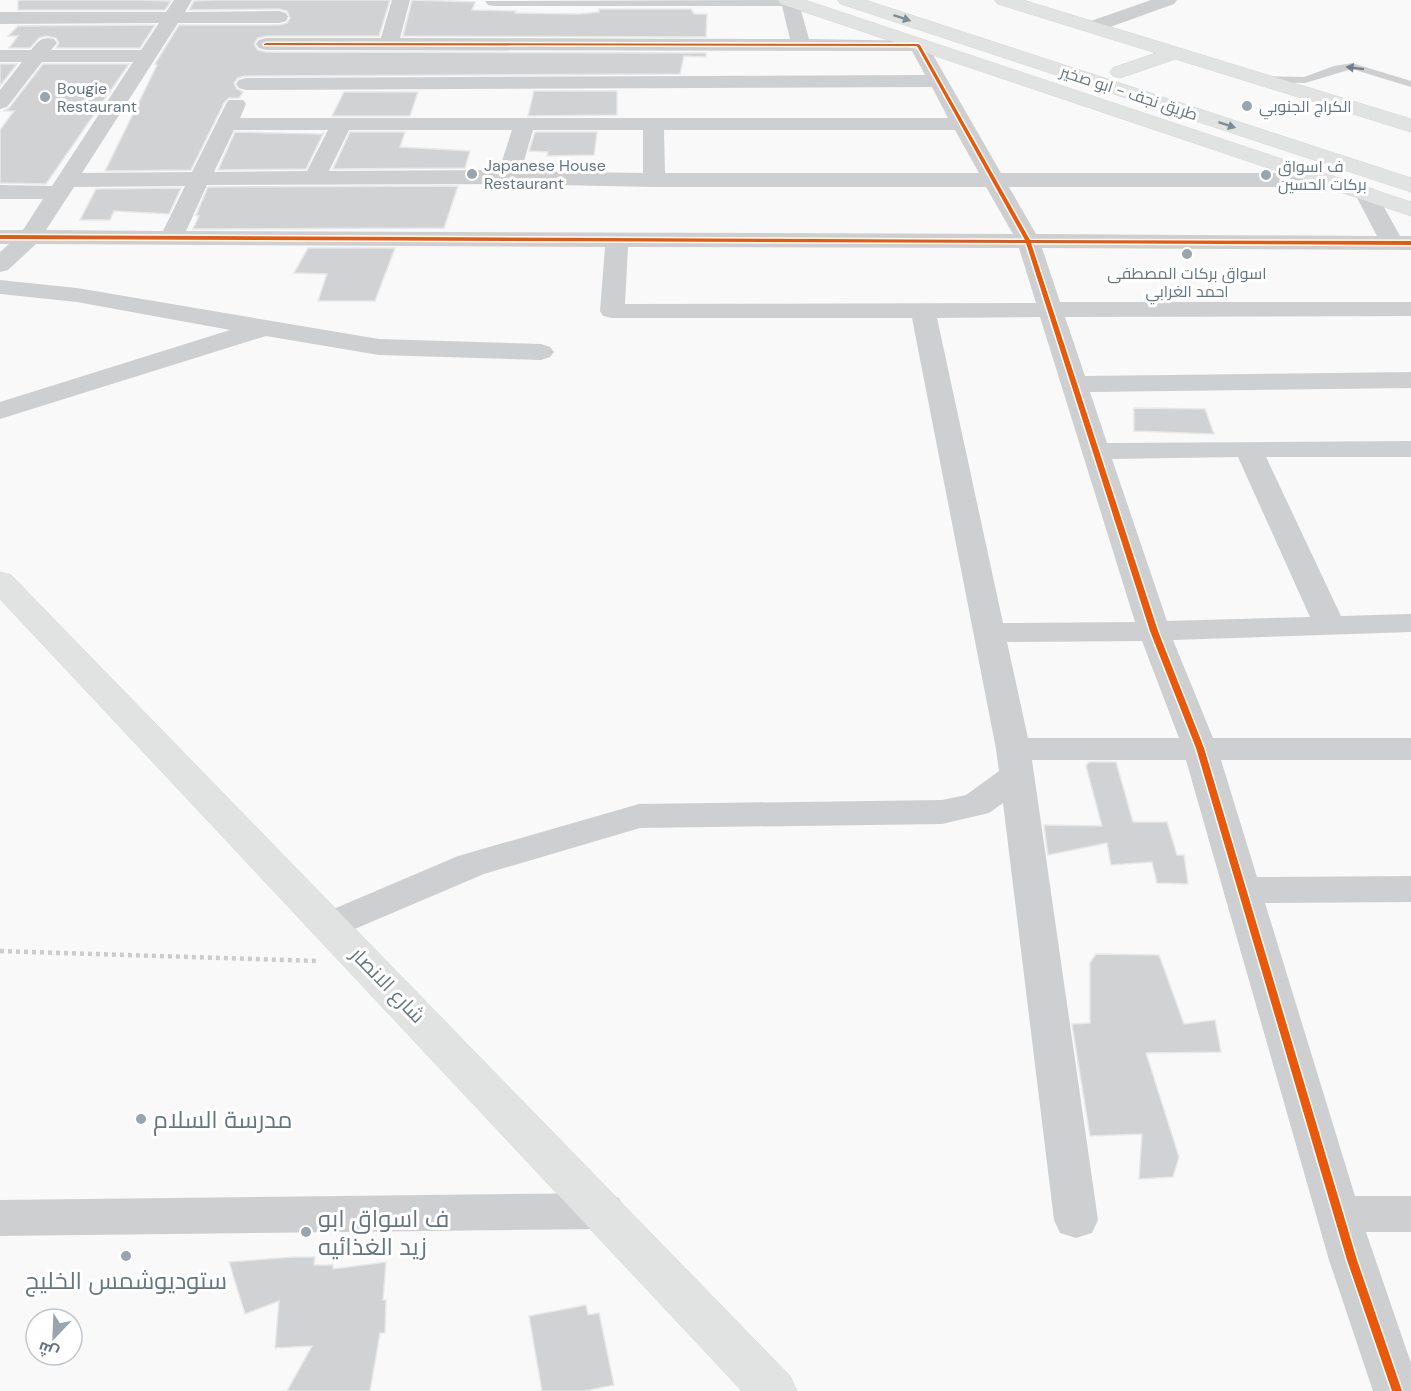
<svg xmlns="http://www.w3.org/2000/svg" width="1411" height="1391" font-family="'DM Sans',Cairo,sans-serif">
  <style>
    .building { fill: #d0d2d3; stroke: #e8e8e8; stroke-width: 1.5 }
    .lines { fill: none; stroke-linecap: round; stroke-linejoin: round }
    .secondary-casing { stroke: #d5d6d7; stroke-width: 1 }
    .highway-casing { stroke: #d5d6d6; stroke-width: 1 }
    .path { stroke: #cbcccd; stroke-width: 4.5; stroke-dasharray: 4 4; stroke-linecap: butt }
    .lane { fill: #cecfd0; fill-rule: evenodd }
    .street { fill: #cecfd0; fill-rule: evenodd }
    .secondary { fill: #e1e2e2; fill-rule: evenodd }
    .highway { fill: #e1e2e2; fill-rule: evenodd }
    .cycleway-casing { stroke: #fff; stroke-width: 3 }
    .cycleway { fill: #e8590c; fill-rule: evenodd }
    .oneway { fill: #7e8c96 }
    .oneway2 { fill: #707f8b }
    .poi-dot { fill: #99a4ac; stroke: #fff; stroke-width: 2 }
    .labels { text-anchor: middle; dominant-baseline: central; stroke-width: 6; stroke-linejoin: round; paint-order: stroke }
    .far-poi-label { font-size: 16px; fill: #657683; stroke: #fff; text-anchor: start }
    .far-street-label { font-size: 16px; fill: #657683; stroke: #fff }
    .street-label { font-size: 20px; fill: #657683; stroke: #fff }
    .near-poi-label { font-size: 24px; fill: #657683; stroke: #fff; text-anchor: start }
  </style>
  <rect width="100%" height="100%" fill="#f9f9f9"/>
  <g class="building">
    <polygon points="18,0 140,0 171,1 165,10 18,10"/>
    <polygon points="212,0 390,0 379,36 266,36 258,38 254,44 258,50 266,52 706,53 706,57 684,56 680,74 245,76 238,78 234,83 237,89 243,92 239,98 229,98 224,103 191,170 105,171 157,65 155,64 179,25 279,25 287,23 290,18 287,11 279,9 189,10 194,1"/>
    <polygon points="412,0 475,2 472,10 516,11 515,13 579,14 599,12 599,9 691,9 694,14 707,14 706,37 403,36"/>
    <polygon points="155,25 140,48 56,48 59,43 56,38 46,36 39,38 30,48 9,48 18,36 8,36 18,26"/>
    <polygon points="0,64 17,64 0,86"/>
    <polygon points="43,64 129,64 46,184 0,183 0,130 14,111 3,111 9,108"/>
    <polygon points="534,91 617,91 617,115 528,116"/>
    <polygon points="344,92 418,92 410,116 332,116"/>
    <polygon points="235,132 322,134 324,132 306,169 218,170"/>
    <polygon points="350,132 405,132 400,147 470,151 465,168 333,169"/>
    <polygon points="535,132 597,132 594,155 547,156 548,152 529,151"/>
    <polygon points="458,186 444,228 193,229 199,216 196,215 208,187"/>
    <polygon points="181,188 169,214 114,211 110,220 80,220 96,189"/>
    <polygon points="308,248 395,248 375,301 318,301 327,274 294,273"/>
    <polygon points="1134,408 1205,409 1214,434 1134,431"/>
    <polygon points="1089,762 1116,762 1133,822 1167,822 1177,855 1184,855 1188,884 1157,883 1152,862 1111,865 1107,843 1048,855 1044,825 1102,826 1086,766"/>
    <polygon points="1096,954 1159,955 1184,1024 1215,1020 1221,1052 1146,1053 1179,1157 1173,1177 1139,1179 1142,1134 1090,1136 1072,1024 1090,1023 1090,963"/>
    <polygon points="294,1257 315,1257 314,1265 333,1265 333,1269 386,1262 383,1300 386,1300 385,1333 380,1333 370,1391 287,1391 312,1346 275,1348 279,1301 245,1314 229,1262"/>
    <polygon points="586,1305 588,1315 599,1313 614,1385 585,1391 542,1391 529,1316"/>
  </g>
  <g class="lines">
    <g class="secondary-casing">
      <g id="secondary">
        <polygon points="778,0 805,0 1411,202 1411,216 781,4"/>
        <polygon points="995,0 1023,0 1411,119 1411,132 998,4"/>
        <polygon points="0,572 11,575 790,1376 797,1391 742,1391 0,599"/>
      </g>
    </g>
    <g class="highway-casing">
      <g id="highway">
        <polygon points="838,0 865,0 1411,178 1411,192 841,4"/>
        <polygon points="1174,47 1181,49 1184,53 1181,57 1120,78 1113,76 1110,72 1113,68"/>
      </g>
    </g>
    <polyline class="path" points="0,951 317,961"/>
    <polygon class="lane" points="1352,63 1411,81 1411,87 1352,69 1305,83 1265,82 1260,79 1265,76 1304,77 1334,66"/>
    <g class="street">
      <path d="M174,0H192L185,12L279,11L286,13L288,17L286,21L279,23H178L82,173L192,172L226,104L229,100H243L246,104L240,118H948L932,87L246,90L239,88L236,84L239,80L246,78L925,75L912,51L266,50L259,48L256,44L259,40L266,38H381L392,0H410L400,38L790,39L782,6H494L488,5L485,1L798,0L809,39L925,41L1001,173H1324L1332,175L1335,180L1332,185L1324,187H1009L1036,234L1377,236L1355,194L1358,189L1366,187L1374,189L1400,236H1411V250L1042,248L1060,302H1411V316L1065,317L1085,376L1411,372V388L1090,392L1107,443L1411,441V457H1266L1341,616L1411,614V632L1173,640L1213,738H1411V760H1221L1257,877L1411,876V902L1265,903L1355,1196H1411V1232H1366L1411,1363V1391H1373L1329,1260L1186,760H1032L1098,1220L1092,1233L1076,1238L1060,1233L1054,1220L1003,803L989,813L942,824L640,828L484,874L343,934L330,938L317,934L311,925L317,916L458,856L639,804L942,800L966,795L999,771L996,749L912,318H612L603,316L600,311L605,247L36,244L8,270L0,272V252L9,244H0V230H23L43,199H0V185L52,186L133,62H42L7,107L0,109V90L22,62H0V50H31C38,41 42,36 54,39L57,43L51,50H141L159,23L0,24V12H166ZM234,130H328L307,171L214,172ZM349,130H512L499,170L329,171ZM533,130H643V173L521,171ZM664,130H955L979,173H665ZM508,184L654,187H986L1013,234L186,231L207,185ZM185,186L163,231L46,230L74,187ZM628,247L1019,248L1036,303L625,304ZM1040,317L1135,622L1003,623L937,318ZM1238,457L1310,617L1167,621L1112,459ZM1142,641L1179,738H1028L1007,642Z"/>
      <polygon points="1151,0 1177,0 1174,4 1099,31 1085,31 1083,27 1085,23"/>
      <polygon points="0,280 77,288 379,339 541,344 550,347 554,352 550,357 541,360 379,355 266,336 0,419 0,402 230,330 77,302 0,294"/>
      <polygon points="603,1193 619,1198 625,1211 619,1224 603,1229 0,1236 0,1200"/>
    </g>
    <use href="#secondary" class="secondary"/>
    <use href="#highway" class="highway"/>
    <g class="cycleway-casing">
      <polygon id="cycleway" points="266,43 918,44 920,45 1030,240 1411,241 1411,245 1031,243 1158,631 1204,748 1357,1260 1402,1391 1392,1391 1347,1260 1196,748 1150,631 1026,243 0,239 0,235 1025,240 917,46 264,45 264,44"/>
    </g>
    <use href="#cycleway" class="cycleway"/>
  </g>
  <defs><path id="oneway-solid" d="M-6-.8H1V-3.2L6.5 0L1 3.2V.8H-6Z" transform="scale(1.5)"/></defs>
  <g class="oneway">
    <use href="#oneway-solid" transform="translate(902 18) rotate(18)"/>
    <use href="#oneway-solid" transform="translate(1227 125) rotate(18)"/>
  </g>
  <use class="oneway2" href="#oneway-solid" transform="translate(1355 68) rotate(-173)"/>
  <g class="poi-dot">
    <circle cx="45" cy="97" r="6"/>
    <circle cx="1247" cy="106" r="6"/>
    <circle cx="472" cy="174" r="6"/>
    <circle cx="1266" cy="175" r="6"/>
    <circle cx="1187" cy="254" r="6"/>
    <circle cx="141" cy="1119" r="6"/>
    <circle cx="306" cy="1232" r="6"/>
    <circle cx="126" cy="1256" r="6"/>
  </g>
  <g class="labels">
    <g class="far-poi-label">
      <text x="57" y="88">Bougie<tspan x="57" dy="18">Restaurant</tspan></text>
      <text x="1259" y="106">الكراج الجنوبي</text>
      <text x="484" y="165">Japanese House<tspan x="484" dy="18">Restaurant</tspan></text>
      <text x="1278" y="166">ف اسواق<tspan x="1278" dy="18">بركات الحسين</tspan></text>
      <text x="1187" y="273" text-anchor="middle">اسواق بركات المصطفى<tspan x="1187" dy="18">احمد الغرابي</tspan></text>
    </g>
    <g class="far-street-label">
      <text transform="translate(1129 93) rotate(18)">طريق نجف - ابو صخير</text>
    </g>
    <g class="street-label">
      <text transform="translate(388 985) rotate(46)">شارع الانصار</text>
    </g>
    <g class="near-poi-label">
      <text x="153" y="1119">مدرسة السلام</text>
      <text x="318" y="1218">ف اسواق ابو<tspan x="318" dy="28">زيد الغذائيه</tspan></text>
      <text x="126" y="1280" text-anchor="middle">ستوديوشمس الخليج</text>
    </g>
  </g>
  <g transform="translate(54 1337) rotate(203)"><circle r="28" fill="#ffffff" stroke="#c1c8cd" stroke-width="1.5"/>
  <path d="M0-4.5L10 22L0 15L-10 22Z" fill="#99a4ac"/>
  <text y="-9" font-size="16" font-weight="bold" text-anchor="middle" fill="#657683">ش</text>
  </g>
</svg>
